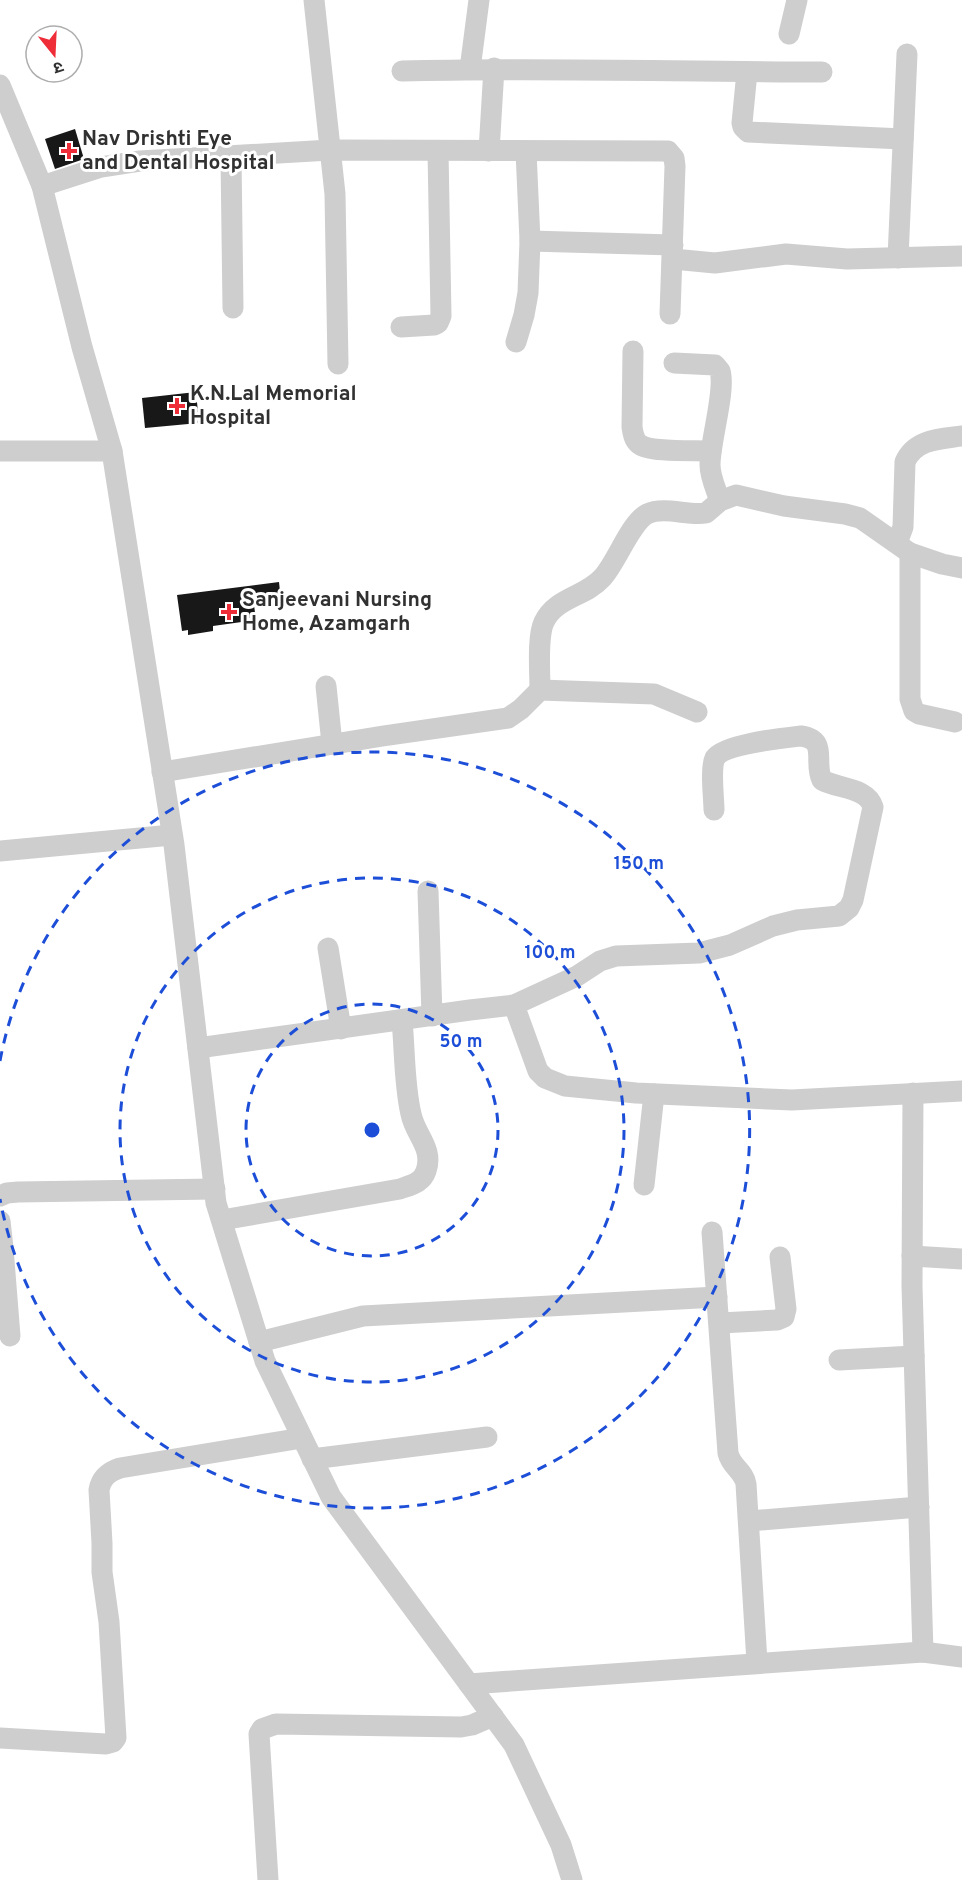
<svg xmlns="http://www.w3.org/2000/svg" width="962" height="1880" font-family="Overpass,'Noto Sans Devanagari',sans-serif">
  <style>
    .building { fill: #181818 }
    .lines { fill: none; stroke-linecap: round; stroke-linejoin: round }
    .minor { stroke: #cecece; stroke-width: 21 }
    .ring { fill: none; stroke: #1d4ed8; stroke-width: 3; stroke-dasharray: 10 8 }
    .poi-dot { fill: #ee2d38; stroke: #fff; stroke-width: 2 }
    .labels { text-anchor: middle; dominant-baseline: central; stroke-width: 6; stroke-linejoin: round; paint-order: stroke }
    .poi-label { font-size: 21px; font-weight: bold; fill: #313131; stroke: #fff; text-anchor: start }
    .centre { fill: #1d4ed8; stroke: #fff; stroke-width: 3 }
    .ring-label { font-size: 18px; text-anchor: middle; font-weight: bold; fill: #1d4ed8; stroke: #fff; stroke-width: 6; stroke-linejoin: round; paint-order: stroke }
  </style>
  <rect width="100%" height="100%" fill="#fff"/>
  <g class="building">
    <polygon points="75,129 84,159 55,169 45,139"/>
    <polygon points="196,392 199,423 145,428 142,398"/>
    <polygon points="279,582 281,601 254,605 256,620 213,626 213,631 188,635 188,630 182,631 177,595"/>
  </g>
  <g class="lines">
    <g class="minor">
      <polyline points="314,0 335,194 338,364"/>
      <polyline points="789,34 797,0"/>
      <polyline points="470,69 479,0"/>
      <path d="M402,71C542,67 682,72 822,72"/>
      <polyline points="747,72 742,123 743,127 748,132 903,139"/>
      <polyline points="0,85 42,186 82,347 112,451 174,845 216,1203 265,1361 331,1497 514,1745 561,1845 572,1880"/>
      <polyline points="489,151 494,68"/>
      <polyline points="231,157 233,308"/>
      <polyline points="42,186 101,167 140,161 330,150 668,151 674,158 675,166 670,314"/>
      <polyline points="530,241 673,245"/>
      <polyline points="898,258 907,54"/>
      <polyline points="673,259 715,263 786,254 847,259 962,256"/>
      <polyline points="401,327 434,325 438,323 441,316 438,151"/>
      <polyline points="516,342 524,315 528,293 530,241 526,151"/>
      <path d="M633,351L632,427C633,434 634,440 639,444C650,453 696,450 711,451"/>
      <path d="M674,363L715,365L720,371C726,390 710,441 710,465C710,477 716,489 720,501"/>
      <polyline points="0,451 112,451"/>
      <path d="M897,543L903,527L905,462C915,439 940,439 962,436"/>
      <polyline points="910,553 910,699 914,711 919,714 955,722"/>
      <polyline points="326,686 332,744"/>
      <path d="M540,690C540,672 537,637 544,622C556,597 585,597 602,578C616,564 630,523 647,514C664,506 688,516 706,513L720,501L736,495L784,506L845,514L860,518L910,553L942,564L962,568"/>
      <polyline points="162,772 383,736 508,718 521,709 540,690 654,694 697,712"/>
      <polyline points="0,851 172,835"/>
      <polyline points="428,891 432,1016"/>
      <polyline points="328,948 341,1029"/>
      <polyline points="514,1005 538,1071 545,1078 565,1086 636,1093 792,1100 962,1091"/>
      <path d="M198,1048L470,1010L514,1005L577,976L600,961L616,956L699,953L730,945L773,926L797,920L839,916L849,908L853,900L873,807C867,787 838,789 822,780C813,762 829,740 801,736C784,738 724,744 715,758C710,768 714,799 714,810"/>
      <polyline points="913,1093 912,1286 923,1652"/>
      <polyline points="644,1185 654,1094"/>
      <polyline points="0,1196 7,1193 18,1192 215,1189"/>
      <path d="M222,1220L400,1189C411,1185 422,1183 426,1171C434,1148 415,1135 411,1114C404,1084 405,1051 402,1021"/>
      <polyline points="0,1221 3,1248 0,1251"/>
      <path d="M712,1232L728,1453C731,1467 744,1471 746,1484L757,1662"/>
      <polyline points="3,1248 10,1336"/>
      <polyline points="912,1256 962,1259"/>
      <polyline points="720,1323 777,1320 784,1317 786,1309 780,1257"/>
      <polyline points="259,1342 363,1316 717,1297"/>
      <polyline points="839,1360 914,1356"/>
      <polyline points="312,1459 487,1437"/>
      <polyline points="749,1521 919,1507"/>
      <polyline points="469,1684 923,1652 962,1657"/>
      <path d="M0,1738L106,1744L113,1742L116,1738L109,1622L102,1572V1543L99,1490C101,1478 108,1472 120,1468L302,1438"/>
      <polyline points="268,1880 259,1734 262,1729 276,1724 461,1727 472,1725 493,1716"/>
    </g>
  </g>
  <g class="ring">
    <circle cx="372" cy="1130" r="126"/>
    <circle cx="372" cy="1130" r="252"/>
    <path d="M0 1061A378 378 0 1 1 0 1199"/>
  </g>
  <g class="poi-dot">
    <path d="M66 142h6v6h6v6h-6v6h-6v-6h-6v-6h6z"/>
    <path d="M174 397h6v6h6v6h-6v6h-6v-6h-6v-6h6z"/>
    <path d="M226 603h6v6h6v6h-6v6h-6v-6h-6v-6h6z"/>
  </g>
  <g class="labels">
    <g class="poi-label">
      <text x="82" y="139">Nav Drishti Eye<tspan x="82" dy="24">and Dental Hospital</tspan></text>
      <text x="190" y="394">K.N.Lal Memorial<tspan x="190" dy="24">Hospital</tspan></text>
      <text x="242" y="600">Sanjeevani Nursing<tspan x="242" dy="24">Home, Azamgarh</tspan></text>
    </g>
  </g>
  <circle cx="372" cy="1130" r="9" class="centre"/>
  <g class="ring-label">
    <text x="639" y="869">150 m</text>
    <text x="550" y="958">100 m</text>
    <text x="461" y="1047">50 m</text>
  </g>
  <g transform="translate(54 54) rotate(162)"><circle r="28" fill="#ffffff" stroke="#adadad" stroke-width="1.5"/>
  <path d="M0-4.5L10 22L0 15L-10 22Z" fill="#ee2d38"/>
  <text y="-9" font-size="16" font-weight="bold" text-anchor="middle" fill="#313131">उ</text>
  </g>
</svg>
